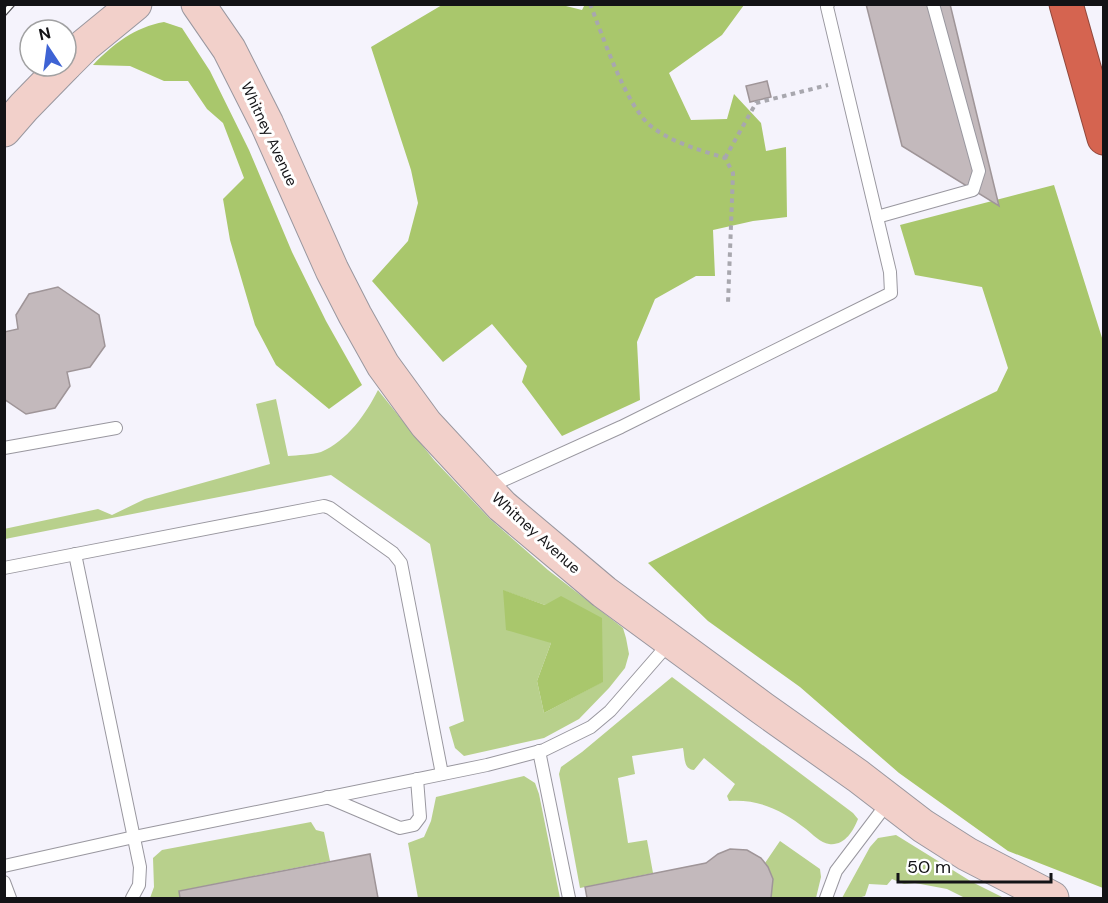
<svg xmlns="http://www.w3.org/2000/svg" width="1108" height="903" font-family="'DM Sans',sans-serif">
  <style>
    .green { fill: #b8d08c; fill-rule: evenodd }
    .forest { fill: #a9c76c }
    .building { fill: #c3b9bc; stroke: #9f9598; stroke-width: 1.5 }
    .lines { fill: none; stroke-linecap: round; stroke-linejoin: round }
    .lane-casing { stroke: #99979f; stroke-width: 14 }
    .secondary-casing { stroke: #99979f; stroke-width: 35 }
    .highway-casing { stroke: #91483c; stroke-width: 35 }
    .path { stroke: #a8a7ae; stroke-width: 4; stroke-dasharray: 4.5 4.5; stroke-linecap: butt }
    .lane { stroke: #fff; stroke-width: 12 }
    .secondary { stroke: #f2d0ca; stroke-width: 33 }
    .highway { stroke: #d56450; stroke-width: 33 }
    .rail-casing { stroke: #515055; stroke-width: 7 }
    .rail { stroke: #fff; stroke-width: 4.5; stroke-dasharray: 14; stroke-linecap: butt }
    .labels { text-anchor: middle; dominant-baseline: central; stroke-width: 6; stroke-linejoin: round; paint-order: stroke }
    .street-label { font-size: 15px; fill: #131316; stroke: #fff }
  </style>
  <rect width="100%" height="100%" fill="#f5f3fc"/>
  <g class="green">
    <path d="M378,390L434,460L490,519L548,570L623,628L626,638L629,654L625,668L609,688L579,719L544,738L464,756L455,748L449,727L464,721L430,544L331,475L5,539L4,529L98,509L112,515L145,499L270,464L256,404L276,399L288,456C298,455 311,455 321,452C347,441 366,414 378,390ZM504,591L545,605L602,682L544,713L537,681L551,643Z"/>
    <path d="M672,677L853,813L858,819C853,832 844,846 829,844C821,843 812,834 806,829C782,810 759,799 729,801L727,796L735,784L704,758L694,770C683,769 685,757 683,748L632,756L635,774L618,778L628,843L647,840L653,873L580,888L559,774L561,767L582,752Z"/>
    <polygon points="524,776 535,783 539,794 560,898 418,898 408,843 424,837 431,821 436,797"/>
    <polygon points="311,822 316,830 324,832 330,861 179,891 180,898 150,898 154,887 153,858 162,850"/>
    <polygon points="896,835 972,882 1004,898 965,898 947,889 915,883 904,884 892,879 887,885 869,884 865,896 858,898 842,898 870,847 878,838"/>
    <polygon points="780,841 820,869 821,877 816,898 771,898 773,879 765,863"/>
  </g>
  <g class="forest">
    <polygon points="558,4 582,10 585,4 744,5 722,35 669,73 691,120 727,119 734,94 761,123 766,151 786,147 787,217 753,221 713,230 715,276 696,276 655,299 637,342 640,400 562,436 522,382 527,366 492,324 443,362 372,281 408,241 418,203 411,170 371,47 442,5"/>
    <path d="M164,22L182,28L210,71L249,150L292,252L326,321L362,385L329,409L276,365L255,325L230,240L223,199L244,178L223,123L207,109L188,81H164L130,66L93,65C113,44 135,27 164,22Z"/>
    <polygon points="1054,185 1103,341 1103,888 1008,851 899,773 800,687 708,621 648,563 997,391 1008,368 982,287 915,275 900,225"/>
    <polygon points="503,590 545,605 561,596 602,618 603,682 544,713 537,681 551,643 506,630"/>
  </g>
  <g class="building">
    <polygon points="866,4 950,4 999,206 902,146"/>
    <polygon points="767,81 771,97 750,102 746,86"/>
    <polygon points="58,287 99,315 105,346 90,367 67,372 70,386 55,408 26,414 4,399 4,332 18,329 16,315 29,294"/>
    <polygon points="730,849 747,850 761,858 768,867 773,879 771,898 587,898 585,887 706,863 718,854"/>
    <polygon points="370,854 378,898 180,898 179,891"/>
  </g>
  <g class="lines">
    <g class="lane-casing">
      <g id="lane">
        <polyline points="877,217 973,190 979,171 933,4"/>
        <polyline points="4,448 116,428"/>
        <polyline points="486,488 621,427 891,293 890,272 827,7 828,4"/>
        <polyline points="75,554 140,867 139,885 132,898"/>
        <polyline points="4,568 324,506 330,508 393,553 401,563 442,774"/>
        <polyline points="539,751 569,898"/>
        <polyline points="327,797 400,828 414,825 420,817 417,779"/>
        <polyline points="4,866 134,837 487,765 544,750 591,727 610,711 671,641"/>
        <polyline points="4,882 10,898"/>
        <polyline points="826,898 836,871 889,801"/>
      </g>
    </g>
    <g class="secondary-casing">
      <g id="secondary">
        <polyline points="198,4 229,49 267,124 332,270 355,315 383,365 426,424 502,506 604,592 762,708 858,776 923,826 967,854 1052,898"/>
        <polyline points="66,64 85,45 135,4"/>
        <polyline points="4,130 24,107 64,66"/>
      </g>
    </g>
    <g class="highway-casing">
      <polyline id="highway" points="1066,4 1104,138"/>
    </g>
    <g class="path">
      <path d="M590,4C603,36 626,107 652,127C673,143 700,150 725,158L733,173L728,303"/>
      <polyline points="725,158 756,103 828,85"/>
    </g>
    <use href="#lane" class="lane"/>
    <use href="#secondary" class="secondary"/>
    <use href="#highway" class="highway"/>
    <g class="rail-casing">
      <polyline id="rail" points="4,13 12,4"/>
    </g>
    <use href="#rail" class="rail"/>
  </g>
  <g class="labels">
    <g class="street-label">
      <text transform="translate(269 134) rotate(65)">Whitney Avenue</text>
      <text transform="translate(536 533) rotate(42)">Whitney Avenue</text>
    </g>
  </g>
  <rect width="1108" height="903" fill="none" stroke="#131316" stroke-width="12"/>
  <g transform="translate(48 48) rotate(347)"><circle r="28" fill="#ffffff" stroke="#a1a1a2" stroke-width="1.5"/>
  <path d="M0-4.5L10 22L0 15L-10 22Z" fill="#3e63d4"/>
  <text y="-9" font-size="16" font-weight="bold" text-anchor="middle" fill="#131316">N</text>
  </g>
  <path d="M898 873v9h153v-9" fill="none" stroke="#131316" stroke-width="3"/>
  <text x="907" y="873" font-size="18" fill="#131316" stroke="#ffffff" stroke-width="4.5" paint-order="stroke">50 m</text>
</svg>
